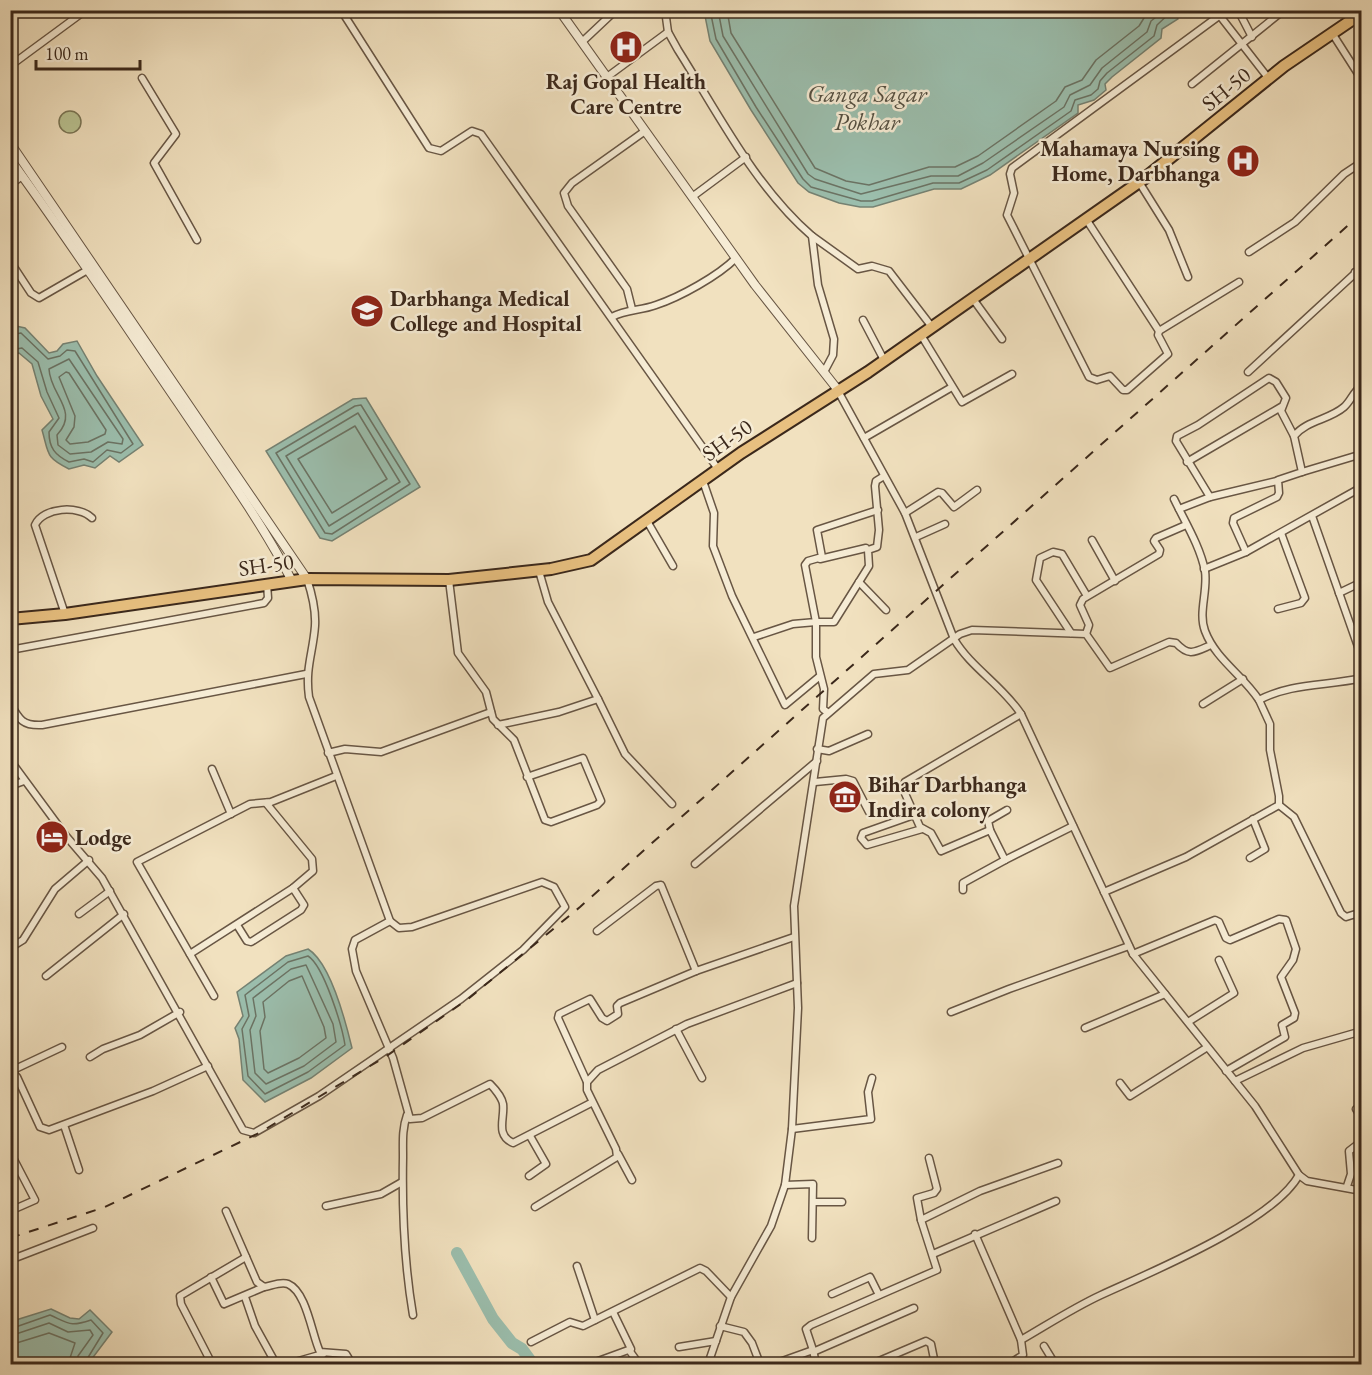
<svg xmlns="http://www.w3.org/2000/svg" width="1372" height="1375" font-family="'EB Garamond',serif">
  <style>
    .green { fill: #bac392; stroke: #7a7656; stroke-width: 1.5 }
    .water { fill: #9bbead; stroke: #758273; stroke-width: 1.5 }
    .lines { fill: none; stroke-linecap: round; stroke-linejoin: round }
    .shore { stroke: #6b7364; stroke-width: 1.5 }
    .river { stroke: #9bbead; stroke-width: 12 }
    .minor-casing { stroke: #685644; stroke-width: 9 }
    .tertiary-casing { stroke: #685644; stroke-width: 10 }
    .primary-casing { stroke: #3b281b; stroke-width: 14 }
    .minor { stroke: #f6ecd5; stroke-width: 6 }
    .tertiary { stroke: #f6ecd5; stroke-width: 8 }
    .primary { stroke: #e8c080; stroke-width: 10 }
    .rail { stroke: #3b281b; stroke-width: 2; stroke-dasharray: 10 10; stroke-linecap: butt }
    .labels { text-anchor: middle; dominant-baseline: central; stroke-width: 5; stroke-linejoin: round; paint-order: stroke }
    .poi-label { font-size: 22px; font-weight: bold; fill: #3b281b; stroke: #f6ecd5; text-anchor: start }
    .street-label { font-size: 22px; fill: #3b281b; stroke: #f6ecd5 }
    .water-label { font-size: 24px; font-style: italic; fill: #534e40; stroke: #f6ecd5 }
  </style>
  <rect width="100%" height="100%" fill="#f1e1bf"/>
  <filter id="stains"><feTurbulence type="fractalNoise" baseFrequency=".00333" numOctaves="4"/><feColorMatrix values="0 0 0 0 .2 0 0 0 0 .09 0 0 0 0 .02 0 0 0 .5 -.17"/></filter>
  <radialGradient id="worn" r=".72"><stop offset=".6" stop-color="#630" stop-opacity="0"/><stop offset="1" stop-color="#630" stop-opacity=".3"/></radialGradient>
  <circle class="green" cx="70" cy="122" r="11"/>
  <g class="water">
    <polygon points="704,11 704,10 1184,11 1177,15 1178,19 1162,29 1161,38 1112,77 1105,84 1106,90 1094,100 1078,105 1078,113 990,175 961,189 934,189 873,207 860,207 839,203 809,192 798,183 751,110 710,41"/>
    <path d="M16,326L25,328L49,353L57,351L63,344L77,341L97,376L143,445L119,462L110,456L95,468L84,465L69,469C45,457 49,454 42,430L53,419L41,396L32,364L19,353L11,355V332Z"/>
    <polygon points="366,398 420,487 332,541 320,538 266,451 353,399"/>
    <path d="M308,949C331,963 346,1023 352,1048L311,1078L265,1102L243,1080L239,1039L235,1028L243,1016L237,992L286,956Z"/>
    <polygon points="51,1309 70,1318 79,1319 90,1310 112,1332 88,1364 11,1364 11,1325 16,1320"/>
  </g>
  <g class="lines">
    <g class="shore">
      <polyline points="710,10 716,39 756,107 803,179 811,187 861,201 872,201 933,183 959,183 987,170 1071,111 1075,100 1091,95 1098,89 1100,81 1107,73 1154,36 1157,25 1173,10"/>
      <polyline points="718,10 723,36 808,174 815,179 861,194 931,176 958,176 983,163 1064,107 1070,95 1090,85 1102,68 1147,32 1151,21 1165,10"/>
      <polyline points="727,10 731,33 815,168 846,181 869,185 929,167 955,167 978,156 1056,101 1065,87 1082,80 1096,60 1139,26 1149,10"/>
      <path d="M10,335L21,333L48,359L60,356L67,350L75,351L133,444L121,453L107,450L93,462L84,459L69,462C55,455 49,448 49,432L59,418L47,392L38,362L22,348L10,350"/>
      <path d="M69,359L123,439L122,444L108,442L91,452L70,454L58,445L57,435C80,411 50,395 49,369Z"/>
      <polygon points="66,372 69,373 106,430 105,434 88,442 70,444 66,440 74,427 75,416 59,377"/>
      <polygon points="361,405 410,484 332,534 325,533 276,453 355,406"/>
      <polygon points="358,413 400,482 329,526 286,456"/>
      <polygon points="355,426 387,479 332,513 298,459"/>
      <path d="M308,956C324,966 342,1026 345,1045L308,1072L265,1094L248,1076L242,1029L249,1016L245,995L288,962Z"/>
      <polygon points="306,965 333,1024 336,1042 304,1066 266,1084 255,1073 250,1030 256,1016 253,998 291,969"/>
      <polygon points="302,976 324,1027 326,1038 299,1058 268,1073 264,1069 260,1031 265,1017 263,1002 289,981"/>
      <path d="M10,1329L50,1315C70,1324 70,1327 91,1320L103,1333L84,1364"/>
      <polyline points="10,1336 49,1323 68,1332 90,1330 93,1335 78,1356 77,1364"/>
      <polyline points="10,1345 49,1333 75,1343 68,1364"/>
    </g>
    <polyline class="river" points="457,1253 493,1319 512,1343 522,1349 533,1364"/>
    <g class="minor-casing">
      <g id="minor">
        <polyline points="341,10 429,148 441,151 472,131 481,134 718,469"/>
        <path d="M665,10L668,32L678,50C718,113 755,187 812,236L818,285L834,339L833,355L824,372"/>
        <polyline points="1227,10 1012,168 1010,174 1014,193 1007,215 1089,377 1097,380 1110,376 1123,390 1127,390 1168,354 1158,335 1159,331 1239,282"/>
        <polyline points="1238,10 1252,37"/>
        <polyline points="1220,16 1269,79"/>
        <polyline points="1332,33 1362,80"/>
        <polyline points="582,42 616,10"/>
        <polyline points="10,66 86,10"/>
        <polyline points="607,77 668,32"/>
        <polyline points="142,78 176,134 154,163 197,240"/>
        <polyline points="1192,84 1284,10"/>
        <polyline points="1139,182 1169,230 1188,277"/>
        <polyline points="10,185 22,176"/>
        <polyline points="692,197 746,157"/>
        <polyline points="1086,219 1159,331"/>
        <polyline points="812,236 858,269 872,266 889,271 932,327"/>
        <polyline points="1249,252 1295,222 1344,174 1362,162"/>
        <polyline points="10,261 31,293 39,298 91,268"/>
        <polyline points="1355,272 1362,282"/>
        <polyline points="973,299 1002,339"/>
        <polyline points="632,309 627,289 568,206 564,193 572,183 645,131"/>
        <path d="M612,317C627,309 640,311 656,305C680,297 718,276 736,258"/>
        <polyline points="863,320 884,360"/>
        <polyline points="921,335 962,402 1012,374"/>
        <polyline points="1248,372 1362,267"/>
        <path d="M838,391L905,513L954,639C971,668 1002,685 1021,714L1133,954L1255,1106L1299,1175L1307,1181L1362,1191"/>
        <polyline points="10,427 11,427"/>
        <polyline points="864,438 952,387"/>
        <polyline points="1187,462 1281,407"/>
        <polyline points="1302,472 1362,454"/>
        <polyline points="703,481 714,513 713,546 732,596 785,705 820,676"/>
        <polyline points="1210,497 1176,441 1177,436 1198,425 1269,378 1276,382 1286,398 1281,411 1294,436"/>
        <path d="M1174,499C1185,522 1200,546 1205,571C1208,591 1198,613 1205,631C1216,660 1243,675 1259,700"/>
        <polyline points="1179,509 1210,497 1277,481"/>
        <polyline points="905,513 938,492 942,493 954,507 977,490"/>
        <polyline points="1312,516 1362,658"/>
        <polyline points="647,521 673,566"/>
        <polyline points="916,537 945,524"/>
        <polyline points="1092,540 1115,581"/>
        <polyline points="1246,552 1362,487"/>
        <polyline points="820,559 866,548"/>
        <path d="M1204,569L1246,552L1233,523L1234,518L1277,497L1279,493L1278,480L1302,472L1294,436C1307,420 1329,420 1344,407C1351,401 1353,392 1362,385"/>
        <polyline points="449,580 458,653 486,692 493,719 514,740 545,820 551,822 597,805 601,801 583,758 527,777"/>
        <polyline points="859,582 886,610"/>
        <polyline points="1339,593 1362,582"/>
        <polyline points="1278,609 1301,603 1305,598 1281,533"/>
        <path d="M65,614L35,525C43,507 79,505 92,518"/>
        <polyline points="1071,633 1036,580 1040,558 1053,552 1062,554 1087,596"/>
        <polyline points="1086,634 1089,625 1080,605 1083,599 1159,554 1160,550 1154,541 1156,538 1186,525"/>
        <polyline points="754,637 793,624 816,622 805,565 808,561 822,557 817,530 878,510"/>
        <polyline points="10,650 264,603 268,598 267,584"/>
        <polyline points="598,699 625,754 672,804"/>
        <path d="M10,703C19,719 22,726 42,725L306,674"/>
        <polyline points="1203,704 1243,679"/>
        <polyline points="827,712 823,709 824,689 816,657 816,622 834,622 869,566 868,550 877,547 879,530 875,486 876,481 884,476"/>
        <polyline points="1021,714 905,782 903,789 920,827 931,833 941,851 990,830 1005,860 1073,826"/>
        <polyline points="498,725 559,712 598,699 548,602 539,571"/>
        <polyline points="817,749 829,751 868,734"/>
        <polyline points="328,753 345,749 381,752 491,712"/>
        <path d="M10,760L66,836L102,878L243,1130L254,1133L319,1096L461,999L523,950L565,907L554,887L542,882L412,927L399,928L390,921L309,697C305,668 313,653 315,626C316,610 312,594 307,579"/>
        <polyline points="212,769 231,814"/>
        <polyline points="815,782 846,779 853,781 869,812"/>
        <polyline points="10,786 24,781"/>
        <polyline points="1279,805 1294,817 1341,913 1346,917 1362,912"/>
        <polyline points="914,815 863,833 861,838 867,845 922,829"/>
        <polyline points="990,830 988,821 1007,810"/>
        <polyline points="1250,858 1265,849 1253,819"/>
        <polyline points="695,864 817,761"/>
        <polyline points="963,890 963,883 1005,860"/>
        <path d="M1104,892L1186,857L1279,805V796L1270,750V724L1259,700C1291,683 1327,686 1362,678"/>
        <polyline points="79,914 110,891"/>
        <path d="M390,921L355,940L352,949L356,971L393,1058L410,1119L422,1118L490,1084C495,1089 502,1098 503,1104C505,1118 495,1135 513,1143L591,1103"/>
        <polyline points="237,925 247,941 251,942 301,910 304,905 293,888"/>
        <polyline points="597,931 656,886 661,885 696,971"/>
        <polyline points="10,948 23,940 55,889 89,860"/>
        <polyline points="190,954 293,888 313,871 312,859 266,803"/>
        <polyline points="1133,954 1215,920 1219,922 1226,938 1230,940 1279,919 1286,920 1296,949 1293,960 1281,977 1295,1013 1294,1018 1282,1025 1285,1037 1226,1071"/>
        <polyline points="46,976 124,914"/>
        <polyline points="214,996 137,862 250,804 271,802 336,776"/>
        <polyline points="951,1012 1009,989 1129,946"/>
        <polyline points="1188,1022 1234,993 1219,960"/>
        <polyline points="1085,1028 1165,994"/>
        <polyline points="676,1029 702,1078"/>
        <polyline points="90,1057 103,1049 140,1035 180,1012"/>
        <polyline points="10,1071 17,1077 40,1127 49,1130 153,1091 208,1066"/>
        <polyline points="11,1071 62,1047"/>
        <polyline points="1235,1081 1303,1048 1362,1031"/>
        <polyline points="587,1082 558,1018 559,1014 590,999 602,1018 607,1021 618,1014 617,1006 620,1003 696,971 794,937"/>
        <polyline points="1120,1083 1130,1096 1206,1048"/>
        <polyline points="1356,1109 1362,1119"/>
        <path d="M407,1115C402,1129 403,1142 403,1157C402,1210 404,1262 413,1315"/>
        <polyline points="64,1125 79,1170"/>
        <polyline points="792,1129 871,1119 868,1092 872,1078"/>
        <polyline points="10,1152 35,1200 10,1211"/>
        <polyline points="618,1154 632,1180"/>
        <polyline points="529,1176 546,1164 530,1136"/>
        <polyline points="785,1185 813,1184 812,1238"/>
        <polyline points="1347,1186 1351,1174 1349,1151 1362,1141"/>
        <polyline points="814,1202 842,1202"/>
        <polyline points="326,1206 381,1194 402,1182"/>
        <polyline points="535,1207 617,1157 616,1149 587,1090 587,1082 598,1070 687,1024 797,983"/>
        <path d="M226,1211L257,1282L264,1287C271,1286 281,1281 288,1284C307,1292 312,1336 320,1352L346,1354L352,1364"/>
        <polyline points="921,1220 917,1198 934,1193 937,1189 929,1158"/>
        <polyline points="975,1234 1021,1340 1023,1355 1009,1364"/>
        <polyline points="933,1254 1056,1201"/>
        <polyline points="10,1260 93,1228"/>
        <polyline points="577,1266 595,1320"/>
        <polyline points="211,1277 224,1304 264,1287"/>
        <polyline points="832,1294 870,1277 879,1295"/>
        <polyline points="245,1297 255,1326 276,1364"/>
        <polyline points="720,1326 744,1332 752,1343 760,1364"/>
        <path d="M1021,1340C1047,1325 1073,1308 1101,1295C1151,1272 1273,1222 1299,1175"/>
        <polyline points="531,1342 570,1322 583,1326 700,1268 706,1271 731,1297"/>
        <polyline points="1044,1346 1055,1364"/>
        <polyline points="679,1347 716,1341"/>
        <polyline points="629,1350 639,1364"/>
        <polyline points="813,1350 816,1364"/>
        <polyline points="813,1352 914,1308"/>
        <polyline points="212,1364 181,1304 180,1296 246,1257"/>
        <polyline points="288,1364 323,1354"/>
        <polyline points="590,1364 631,1349 613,1312"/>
        <path d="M708,1364L731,1297L771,1226L785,1185L792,1129L798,1008L794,906L823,718L874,674L908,670L960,634L972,630L1086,634L1110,668L1169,642L1176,643C1189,657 1195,652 1211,645"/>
        <polyline points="774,1364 813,1350 806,1329 811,1325 937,1270 921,1220 980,1191 1058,1163"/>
        <polyline points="872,1364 926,1341 931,1344 935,1364"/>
      </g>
    </g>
    <g class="tertiary-casing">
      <g id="tertiary">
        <polyline points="559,10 755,285 838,390"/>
        <polyline points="10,143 307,579"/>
        <path d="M10,159C69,240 123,322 179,404C218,462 260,519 292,581"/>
      </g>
    </g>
    <g class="primary-casing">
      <polyline id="primary" points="10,619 65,614 307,579 449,580 551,569 591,560 741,453 868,372 1145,178 1284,66 1362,13"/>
    </g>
    <use href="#minor" class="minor"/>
    <use href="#tertiary" class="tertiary"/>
    <use href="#primary" class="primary"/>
    <polyline class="rail" points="10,1238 105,1207 259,1133 385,1057 468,999 580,907 1362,213"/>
  </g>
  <defs>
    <g id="hospital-disc" transform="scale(1.725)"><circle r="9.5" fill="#8f2418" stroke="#f6ecd5"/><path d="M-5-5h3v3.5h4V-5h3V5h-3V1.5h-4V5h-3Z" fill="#fff"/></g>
    <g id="university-disc" transform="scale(1.725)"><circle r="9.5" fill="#8f2418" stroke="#f6ecd5"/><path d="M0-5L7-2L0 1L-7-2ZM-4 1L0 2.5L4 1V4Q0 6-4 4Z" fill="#fff"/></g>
    <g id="museum-disc" transform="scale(1.725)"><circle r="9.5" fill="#8f2418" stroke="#f6ecd5"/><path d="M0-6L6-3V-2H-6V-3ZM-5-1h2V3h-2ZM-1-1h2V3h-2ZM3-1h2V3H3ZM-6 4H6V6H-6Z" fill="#fff"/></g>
    <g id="hotel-disc" transform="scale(1.725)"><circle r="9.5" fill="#8f2418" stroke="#f6ecd5"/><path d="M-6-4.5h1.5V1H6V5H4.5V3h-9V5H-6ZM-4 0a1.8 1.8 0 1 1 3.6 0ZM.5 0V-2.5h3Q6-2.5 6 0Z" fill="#fff"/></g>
  </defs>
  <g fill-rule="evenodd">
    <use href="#hospital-disc" x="626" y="47"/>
    <use href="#hospital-disc" x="1243" y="161"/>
    <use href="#university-disc" x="367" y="311"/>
    <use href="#museum-disc" x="845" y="797"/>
    <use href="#hotel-disc" x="52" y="837"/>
  </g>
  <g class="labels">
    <g class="poi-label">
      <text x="626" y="81" text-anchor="middle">Raj Gopal Health<tspan x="626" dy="25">Care Centre</tspan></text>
      <text x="1220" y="148" text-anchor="end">Mahamaya Nursing<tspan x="1220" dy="25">Home, Darbhanga</tspan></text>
      <text x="390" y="298">Darbhanga Medical<tspan x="390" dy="25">College and Hospital</tspan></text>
      <text x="868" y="784">Bihar Darbhanga<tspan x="868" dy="25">Indira colony</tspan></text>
      <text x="75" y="837">Lodge</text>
    </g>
    <g class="street-label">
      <text transform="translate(1226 89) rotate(-39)">SH-50</text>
      <text transform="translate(727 440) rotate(-35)">SH-50</text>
      <text transform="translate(266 565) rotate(-8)">SH-50</text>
    </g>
    <g class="water-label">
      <text x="867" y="93">Ganga Sagar<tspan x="867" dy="28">Pokhar</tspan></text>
    </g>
  </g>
  <rect width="1372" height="1375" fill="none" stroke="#f1e1bf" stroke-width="36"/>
  <rect x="12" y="12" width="1348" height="1351" fill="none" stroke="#3b281b" stroke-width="3"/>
  <rect x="18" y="18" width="1336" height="1339" fill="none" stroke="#3b281b" stroke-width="1.5"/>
  <path d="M36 60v9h104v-9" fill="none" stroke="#3b281b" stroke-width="3"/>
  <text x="45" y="60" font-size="18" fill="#3b281b" stroke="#f6ecd5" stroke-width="4.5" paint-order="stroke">100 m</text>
  <rect width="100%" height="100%" filter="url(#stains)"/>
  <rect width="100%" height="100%" fill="url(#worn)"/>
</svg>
